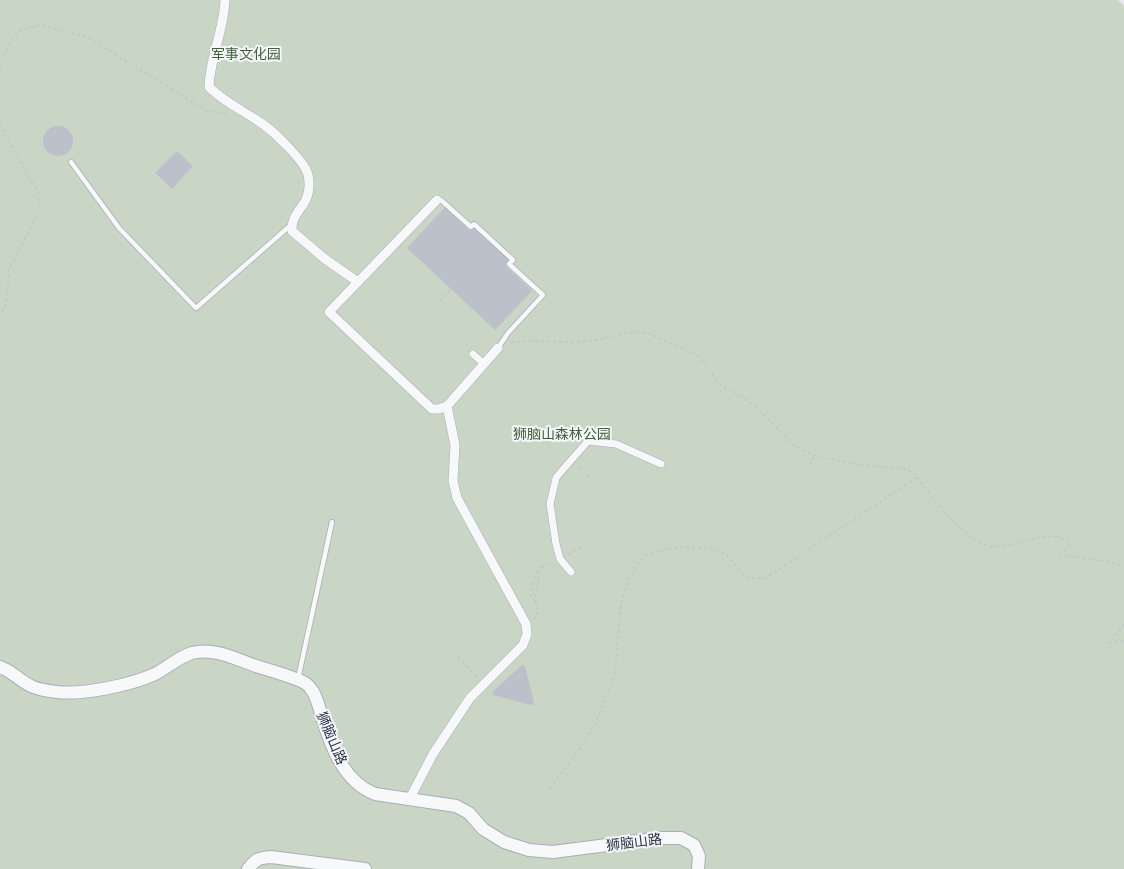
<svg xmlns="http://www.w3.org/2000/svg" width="1124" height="869" font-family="'Roboto Condensed','Noto Sans SC',sans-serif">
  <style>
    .green { fill: #c9d6c5 }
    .building { fill: #bbc0ca }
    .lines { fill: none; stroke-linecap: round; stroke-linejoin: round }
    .service-casing { stroke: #a9aeb7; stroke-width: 6 }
    .pedestrian-casing { stroke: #a9aeb7; stroke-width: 8 }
    .minor-casing { stroke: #a9aeb7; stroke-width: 10 }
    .tertiary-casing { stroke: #a9aeb7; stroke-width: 14 }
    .path { stroke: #c2c5cb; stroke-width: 1.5; stroke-dasharray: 3 3; stroke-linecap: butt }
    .service { stroke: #f7f8fa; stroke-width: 4.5 }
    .pedestrian { stroke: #f7f8fa; stroke-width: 7 }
    .minor { stroke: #f7f8fa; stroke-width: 9 }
    .tertiary { stroke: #f7f8fa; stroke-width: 12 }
    .labels { text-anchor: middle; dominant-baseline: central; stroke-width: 4; stroke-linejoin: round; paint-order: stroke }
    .park-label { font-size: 14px; fill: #3f6138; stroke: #f4f6f9 }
    .street-label { font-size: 14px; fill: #2b3445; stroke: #f4f6f9 }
  </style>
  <rect width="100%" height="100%" fill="#e4e7ec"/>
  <polygon class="green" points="0,0 1118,0 1124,6 1124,869 0,869"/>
  <g class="building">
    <circle cx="58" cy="141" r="15"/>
    <polygon points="177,151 193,166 172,189 155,173"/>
    <polygon points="445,207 470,231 475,226 510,259 505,265 532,291 495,330 407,248"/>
    <polygon points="522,665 525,666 534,703 531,705 493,695 492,692"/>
  </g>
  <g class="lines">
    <g class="service-casing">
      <g id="service">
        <polyline points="71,162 119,228 196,308 292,224"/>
        <polyline points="437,200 441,200 471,227 474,224 513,260 509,264 543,295 508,333 498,348"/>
        <polyline points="298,679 332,522"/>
      </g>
    </g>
    <g class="pedestrian-casing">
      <g id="pedestrian">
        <polyline points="473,354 484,364"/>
        <polyline points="571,572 560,559 556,544 550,504 556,478 559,474 588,441 616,444 661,464"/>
      </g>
    </g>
    <g class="minor-casing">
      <g id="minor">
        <path d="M225,0C224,30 210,57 209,87C225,103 246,112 264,125C275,133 303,160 307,172C309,176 309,181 309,184C310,207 291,210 292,231L325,259L358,282"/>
        <polyline points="447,406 498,348"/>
        <polyline points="410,798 433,754 470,698 523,645 527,634 526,624 457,498 453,481 455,445 447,406 439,409 432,409 329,312 437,200"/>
      </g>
    </g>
    <g class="tertiary-casing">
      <g id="tertiary">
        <path d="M0,667C12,671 20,681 31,686C39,690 48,691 57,692C83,695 131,685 155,674C165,669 182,655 192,653C213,647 236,659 256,666C269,670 283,674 296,679C302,681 308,684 311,689C317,696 319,708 322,717C331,747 344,782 375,794L456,806L469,813L483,829L504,842L529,850L553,852L661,838H681L694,845L699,856L698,869"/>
        <path d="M248,869C256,859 258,858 271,857L365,869"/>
      </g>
    </g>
    <g class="path">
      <polyline points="0,68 6,50 13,39 21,30 40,25 87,37 207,111 225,114 228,113"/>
      <polyline points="0,124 4,133 38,193 40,205 35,219 9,269 8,285 6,304 0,316"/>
      <polyline points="440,301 451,289"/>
      <polyline points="511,342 531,341 579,342 596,340 630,332 647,333 696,354 703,362 720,385 744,398 755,406 795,446 804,451 819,457 868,466 902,468 913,473 917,477 766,578 746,578 726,554 707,548 679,547 658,551 646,555 637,564 626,586 620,609 615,673 597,720 581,747 548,791"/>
      <polyline points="810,465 815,456"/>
      <polyline points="578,467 581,471"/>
      <polyline points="586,475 591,478"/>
      <path d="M917,477C929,495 968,543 989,546C1000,547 1013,544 1023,542C1040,538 1051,532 1067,541L1069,546L1060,555L1105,561L1118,565L1124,564"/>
      <polyline points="568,555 585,545"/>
      <path d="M535,601L531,597C533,586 533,573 542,566"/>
      <polyline points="534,620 538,611 535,598 540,571 544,564 551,562"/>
      <polyline points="1124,624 1109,643 1124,641"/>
      <polyline points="458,657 477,677"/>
    </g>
    <use href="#service" class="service"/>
    <use href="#pedestrian" class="pedestrian"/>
    <use href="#minor" class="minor"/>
    <use href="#tertiary" class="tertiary"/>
  </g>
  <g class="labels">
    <g class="park-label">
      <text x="246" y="54">军事文化园</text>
      <text x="562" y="434">狮脑山森林公园</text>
    </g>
    <g class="street-label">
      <text transform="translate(332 738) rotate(67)">狮脑山路</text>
      <text transform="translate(634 842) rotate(-7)">狮脑山路</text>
    </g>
  </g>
</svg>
